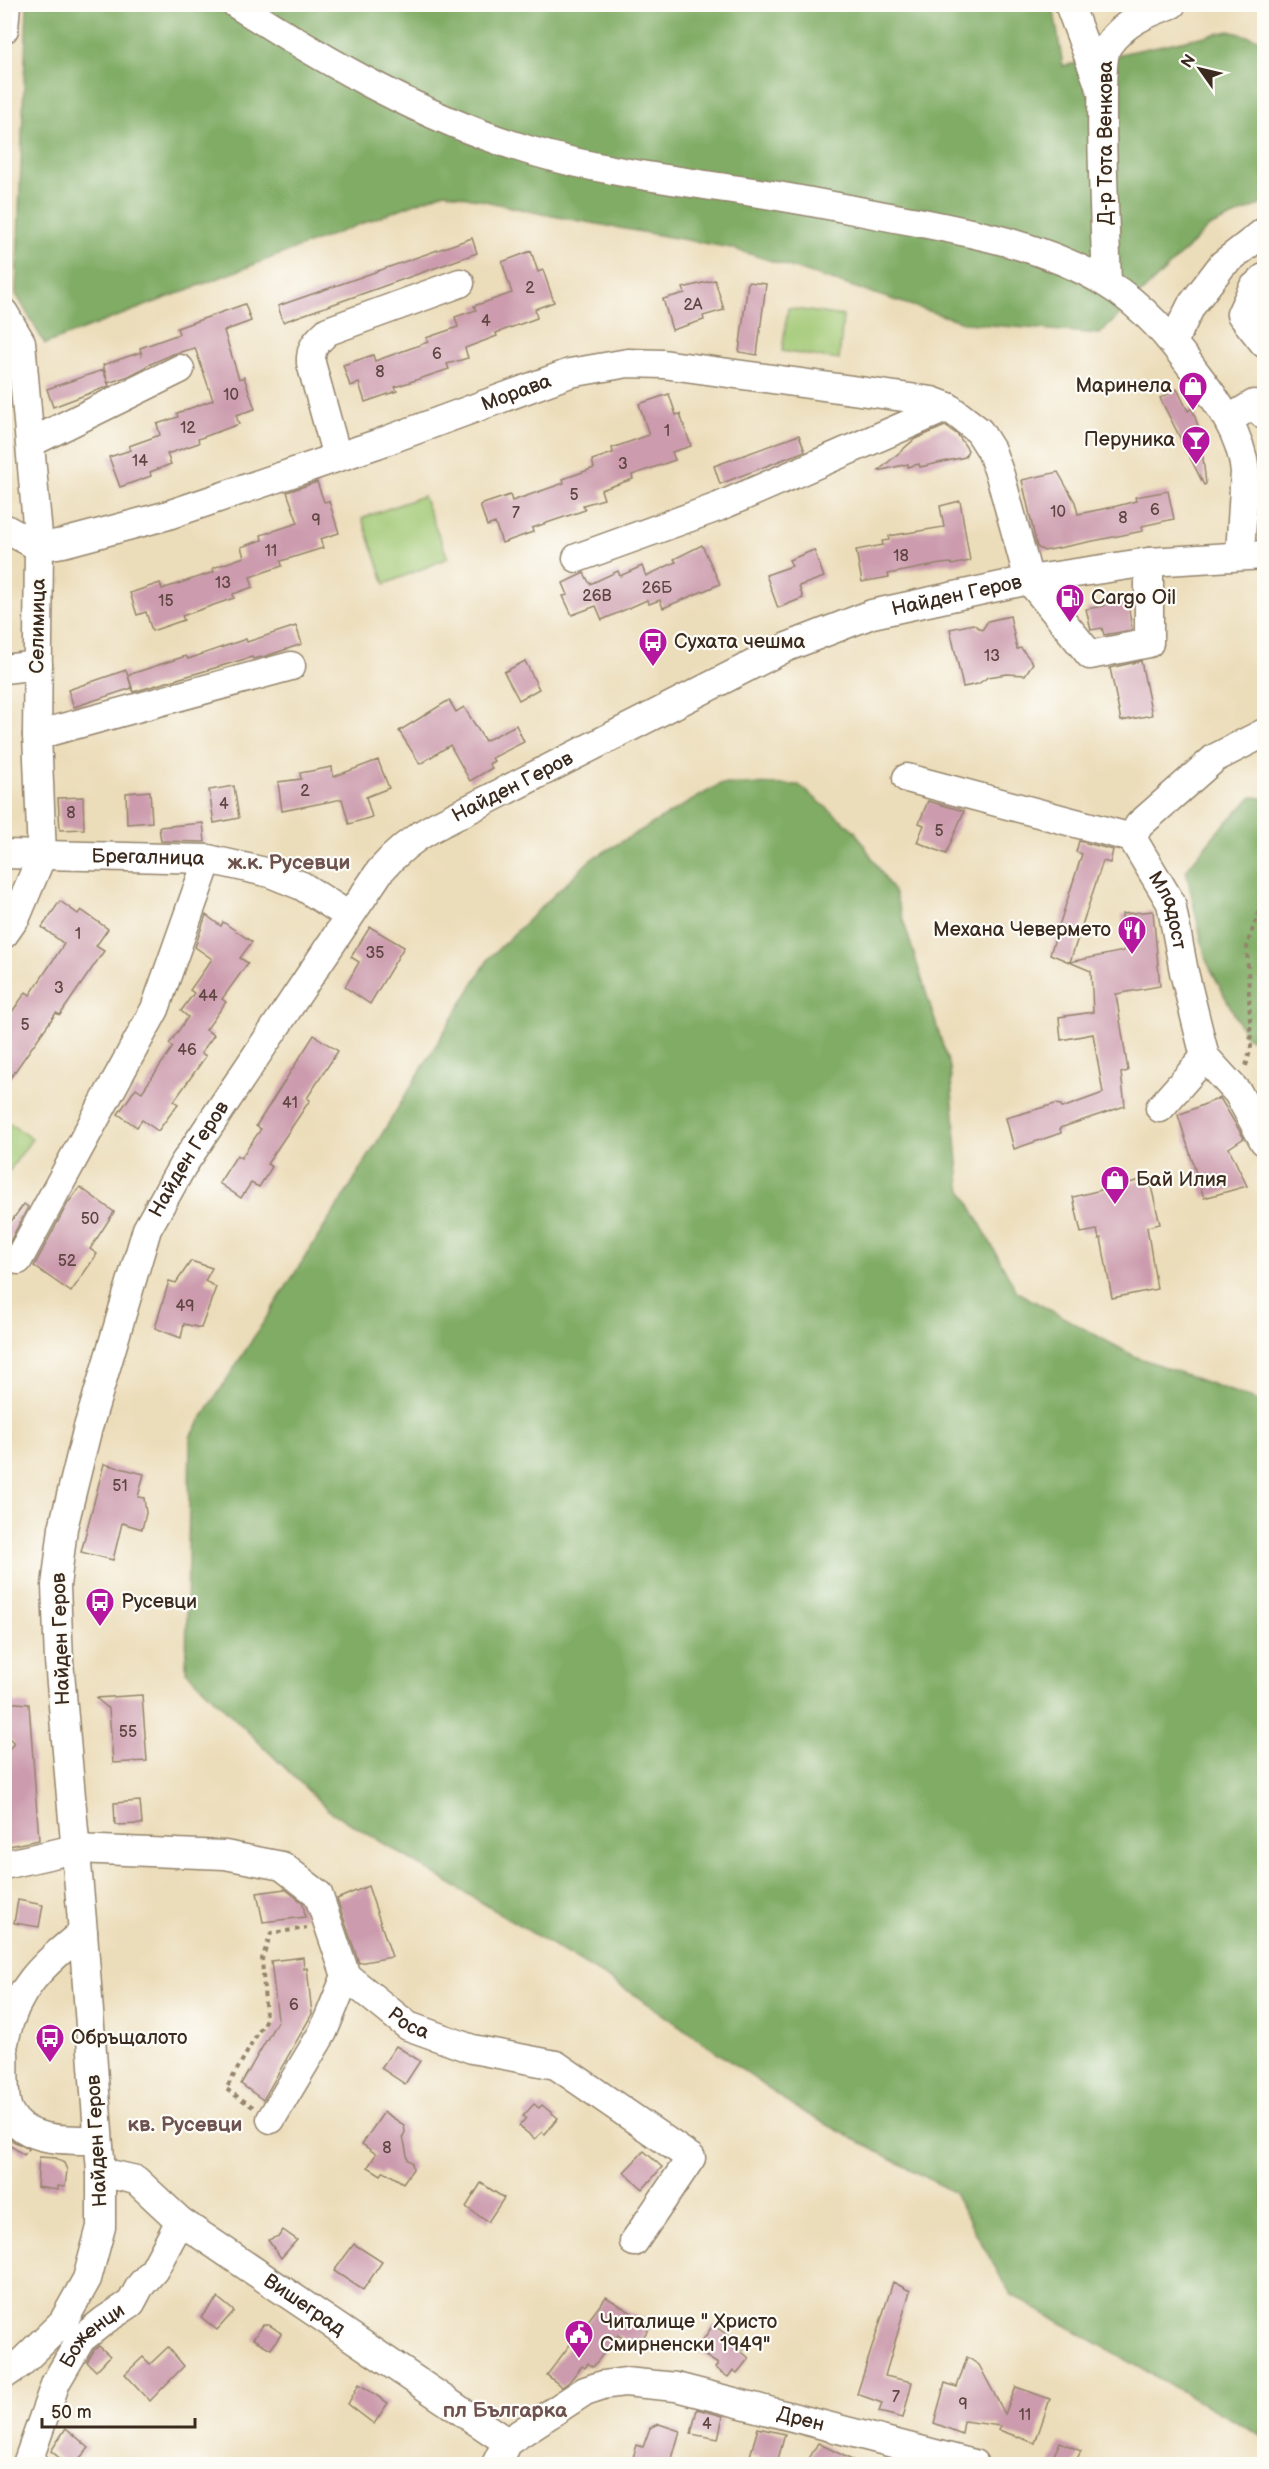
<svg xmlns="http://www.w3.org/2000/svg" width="1269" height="2469" font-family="'Balsamiq Sans',sans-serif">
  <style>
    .green { fill: #a1c873; stroke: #6e7948; stroke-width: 1.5 }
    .forest { fill: #80ac65; stroke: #5e6b42; stroke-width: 1.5 }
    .building { fill: #cc9bad }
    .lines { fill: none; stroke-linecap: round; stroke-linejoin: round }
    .minor-casing { stroke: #94846c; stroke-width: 31 }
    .path { stroke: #94846c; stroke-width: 4; stroke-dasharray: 4.5 4.5; stroke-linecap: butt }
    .minor { stroke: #fff; stroke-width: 28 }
    .labels { text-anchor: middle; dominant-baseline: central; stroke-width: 4.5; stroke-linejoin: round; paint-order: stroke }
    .number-label { font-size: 16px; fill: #5f4642 }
    .street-label { font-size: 20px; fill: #3b2a1e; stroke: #fdfcf7 }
    .poi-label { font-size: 20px; fill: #3b2a1e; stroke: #fdfcf7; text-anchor: start }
    .neighbourhood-label { font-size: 21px; font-weight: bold; fill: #6e5250; stroke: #fdfcf7 }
  </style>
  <rect width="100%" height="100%" fill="#fdfcf7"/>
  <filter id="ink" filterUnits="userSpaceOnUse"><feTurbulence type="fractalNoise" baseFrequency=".0167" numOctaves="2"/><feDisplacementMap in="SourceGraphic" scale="12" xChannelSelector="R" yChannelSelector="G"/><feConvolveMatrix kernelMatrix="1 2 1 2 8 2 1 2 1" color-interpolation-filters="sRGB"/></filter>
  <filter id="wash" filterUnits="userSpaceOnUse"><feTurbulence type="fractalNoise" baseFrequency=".008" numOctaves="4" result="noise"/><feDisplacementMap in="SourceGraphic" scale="24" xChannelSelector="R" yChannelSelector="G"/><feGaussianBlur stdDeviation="1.35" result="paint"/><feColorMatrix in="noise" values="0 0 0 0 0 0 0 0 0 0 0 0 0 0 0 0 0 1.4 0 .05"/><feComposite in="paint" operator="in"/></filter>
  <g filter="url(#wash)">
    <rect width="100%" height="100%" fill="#ecddba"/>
    <g class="green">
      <polygon points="788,308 843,316 839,360 782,351"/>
      <polygon points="423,496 448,558 385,584 362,518"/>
      <polygon points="8,1122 32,1139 5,1177 5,1126"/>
    </g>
    <g class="forest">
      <polygon points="27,5 1053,5 1063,66 1229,31 1264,40 1264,203 1209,227 1100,334 966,323 731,248 547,215 445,192 45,344 16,294"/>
      <polygon points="720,784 799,785 855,831 895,894 950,1068 960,1186 1017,1292 1134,1356 1264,1403 1264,2438 1010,2294 953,2192 796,2108 637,1996 328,1810 186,1671 190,1437 348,1190 489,958 590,860"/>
      <polygon points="1252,797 1264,798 1264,1048 1245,1035 1206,960 1186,870 1216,833"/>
    </g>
    <g id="blocks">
      <g class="building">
        <polygon points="472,238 477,253 283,322 278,306"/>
        <polygon points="531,251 538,272 543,270 554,302 535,309 537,318 496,333 497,336 465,348 468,358 447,364 449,369 395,387 397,391 365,402 359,383 350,386 343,365 373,355 375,361 428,342 426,338 458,327 455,317 476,310 474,306 512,293 502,262"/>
        <polygon points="715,280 724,310 703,316 704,320 672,330 663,299 685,293 683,288"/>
        <polygon points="748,282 766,284 757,355 739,352"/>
        <polygon points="245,304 251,321 224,331 239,379 244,377 255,409 236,415 239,424 198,439 199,443 167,454 171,464 150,472 151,476 120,487 109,457 131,450 129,446 160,435 157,424 178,417 177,413 213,400 195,348 173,354 146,366 146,367 129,376 108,383 103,365 141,352 142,357 140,348 179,334 177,328"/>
        <polygon points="103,370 109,386 53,407 47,389"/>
        <polygon points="1177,389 1188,411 1192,408 1200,432 1206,484 1204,485 1160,398"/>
        <polygon points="669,394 676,415 680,414 691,446 672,452 675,460 632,475 633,479 601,490 604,499 583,505 585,510 532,528 533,532 502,543 495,523 487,526 480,505 510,495 512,501 564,483 563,479 594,468 592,460 613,453 612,448 649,435 639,404"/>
        <polygon points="945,426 958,435 968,450 965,457 920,467 919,464 908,467 908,464 878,471 915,439"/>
        <polygon points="799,435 805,451 720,484 714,466"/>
        <polygon points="1058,472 1075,502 1078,514 1117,506 1136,501 1135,497 1168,491 1174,519 1142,526 1143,531 1044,551 1037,547 1022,480"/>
        <polygon points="317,482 324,502 329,501 339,533 320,539 323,548 281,561 282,566 250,577 253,587 233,594 234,598 182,616 184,620 152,631 146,612 137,615 130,593 160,583 162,589 214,572 213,568 244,557 241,547 262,540 261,535 298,523 287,492"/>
        <polygon points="960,501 970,561 952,565 951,563 941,564 888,574 889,577 862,582 856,550 883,545 882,541 889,540 889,536 944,527 940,506"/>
        <polygon points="702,545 720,584 663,608 660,600 649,604 647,600 602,620 596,606 572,615 563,596 568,595 563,583 584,573 590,584 618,571 620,576 642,566 646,576 676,562 674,559"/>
        <polygon points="814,550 824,577 799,586 803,598 778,608 766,575 792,566 789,560"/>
        <polygon points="1127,596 1132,630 1104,635 1102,628 1091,630 1086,609 1104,606 1103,601"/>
        <polygon points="1010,616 1017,649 1021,648 1033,663 1025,675 1007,674 988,677 978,684 963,687 950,629 973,624 982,630 988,621"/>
        <polygon points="296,626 302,644 266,656 253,659 252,657 133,692 128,675 186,656 188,659 246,639 247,642"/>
        <polygon points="525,661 539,689 519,700 504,672"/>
        <polygon points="1141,661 1152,715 1121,721 1110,668"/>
        <polygon points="126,670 132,688 74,707 68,690"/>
        <polygon points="449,700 456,712 464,707 485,741 516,725 524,742 492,758 494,761 489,764 492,768 470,781 450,745 420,764 399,731"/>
        <polygon points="378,760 389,788 366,797 372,817 349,824 342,799 282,811 278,782 301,779 300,773 332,767 333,777"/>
        <polygon points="234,786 239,818 214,823 209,790"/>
        <polygon points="150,791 152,822 127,824 126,793"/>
        <polygon points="83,797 84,829 60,830 58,798"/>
        <polygon points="928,801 964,811 946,854 917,842 924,825 919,823"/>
        <polygon points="203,823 205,842 161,841 159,827"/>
        <polygon points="1079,841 1113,850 1110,863 1103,861 1070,962 1124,951 1122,914 1153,911 1160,986 1116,994 1128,1071 1121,1073 1125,1106 1060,1128 1061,1133 1014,1149 1006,1118 1055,1104 1061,1105 1062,1108 1103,1093 1093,1034 1061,1040 1059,1017 1093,1012 1091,971 1050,954 1082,854 1076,852"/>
        <polygon points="60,901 78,914 81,910 108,929 96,946 104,951 60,1015 56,1013 4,1087 4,1023 26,992 30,995 64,944 42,927"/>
        <polygon points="206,915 221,926 223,922 252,942 240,958 248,963 222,999 226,1002 206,1030 214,1035 201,1053 206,1056 174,1101 178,1104 158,1131 142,1120 137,1127 118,1114 136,1088 142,1092 173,1047 169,1044 188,1017 181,1011 194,993 190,990 212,959 195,947"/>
        <polygon points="370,927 404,947 370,1004 345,987 359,962 351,957"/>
        <polygon points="314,1035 338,1051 307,1098 310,1100 267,1164 272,1167 259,1187 251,1183 241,1198 219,1183 237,1155 241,1158 261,1129 256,1126"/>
        <polygon points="1220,1098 1244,1138 1229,1148 1247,1186 1204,1198 1178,1115"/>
        <polygon points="1149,1178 1160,1224 1147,1227 1157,1289 1112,1298 1101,1238 1099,1239 1097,1230 1081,1233 1073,1197"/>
        <polygon points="80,1187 114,1212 90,1249 97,1254 71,1292 34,1266 68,1203"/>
        <polygon points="24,1204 28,1207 7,1247 4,1245 4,1231"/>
        <polygon points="191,1261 212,1268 205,1281 216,1287 201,1328 184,1324 181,1338 155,1328 169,1281 176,1283"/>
        <polygon points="104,1464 144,1474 138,1497 144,1498 146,1513 142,1529 122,1523 113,1560 81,1552"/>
        <polygon points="142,1695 147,1761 113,1763 109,1709 96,1698"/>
        <polygon points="4,1702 29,1704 39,1840 4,1847 4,1756 14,1743 4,1733"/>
        <polygon points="140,1801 142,1824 115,1825 114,1803"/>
        <polygon points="368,1886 392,1957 359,1963 337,1899"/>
        <polygon points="285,1889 303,1903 305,1917 263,1922 257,1893"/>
        <polygon points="18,1900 43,1905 39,1927 14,1923"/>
        <polygon points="303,1957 304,1969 307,1968 312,2014 263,2100 241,2084 278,2020 271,1961"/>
        <polygon points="396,2046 420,2061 405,2084 381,2068"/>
        <polygon points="534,2104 539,2108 542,2105 558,2118 545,2134 542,2132 535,2139 519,2126 526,2118 523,2116"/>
        <polygon points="384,2112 404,2125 405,2132 403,2136 408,2160 412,2162 413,2169 403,2183 384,2171 381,2175 368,2167 376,2154 362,2144"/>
        <polygon points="4,2133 13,2141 29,2149 24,2155 4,2141"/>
        <polygon points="644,2151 662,2167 643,2189 624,2172"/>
        <polygon points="39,2157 56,2158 64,2163 67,2170 65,2187 58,2186 58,2190 37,2187"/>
        <polygon points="481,2183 504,2198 488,2222 466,2207"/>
        <polygon points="283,2230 297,2240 281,2258 268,2240 279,2236"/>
        <polygon points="354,2244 382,2262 363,2290 334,2271"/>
        <polygon points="893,2282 910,2291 885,2376 912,2382 903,2418 879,2412 882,2403 857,2394"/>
        <polygon points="606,2297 651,2325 637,2347 618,2335 593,2367 588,2363 585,2368 582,2366 569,2382 562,2387 547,2375"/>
        <polygon points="218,2298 234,2311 217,2330 201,2317"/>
        <polygon points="263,2325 269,2325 282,2333 271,2349 253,2339"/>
        <polygon points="713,2325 745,2347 742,2352 749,2358 737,2373 733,2370 728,2377 715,2368 718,2364 696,2350"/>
        <polygon points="99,2346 110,2356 96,2371 87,2362 94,2350"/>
        <polygon points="168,2347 184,2366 150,2401 125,2374 143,2357 150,2364"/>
        <polygon points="967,2357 979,2365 1005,2414 1016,2387 1050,2399 1035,2443 999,2430 1001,2426 964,2421 962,2434 934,2423 945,2383 957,2387"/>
        <polygon points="359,2384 388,2403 374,2424 348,2404"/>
        <polygon points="697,2409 723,2416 718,2439 691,2434"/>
        <polygon points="659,2424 680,2431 671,2462 665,2464 631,2464 637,2445 643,2447 650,2428"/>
        <polygon points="66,2428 89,2448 74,2464 67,2464 51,2451"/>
        <polygon points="758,2428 785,2434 777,2463 750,2456"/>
        <polygon points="1060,2442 1081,2451 1074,2464 1050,2464"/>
        <polygon points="818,2443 860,2464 806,2464"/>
      </g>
    </g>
  </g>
  <g filter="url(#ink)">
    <use href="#blocks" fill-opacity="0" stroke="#94846c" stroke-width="1.5"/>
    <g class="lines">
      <g class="minor-casing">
        <g id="minor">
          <path d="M236,4C328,63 423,118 528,150C598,171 673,180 746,191C802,199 857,211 912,221C979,234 1047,247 1106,283C1143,305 1171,339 1196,373C1218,402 1241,434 1245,471L1240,555"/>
          <polyline points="1069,4 1100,87"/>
          <polyline points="4,29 6,4"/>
          <polyline points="1264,278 1253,288 1241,314 1264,343"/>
          <path d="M1107,283C1106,249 1096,63 1108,45C1124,22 1147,13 1172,4"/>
          <polyline points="4,313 21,342 39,547 37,735 42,855 16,917 4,934"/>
          <polyline points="1173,342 1191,306 1223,264 1264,232"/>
          <polyline points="1228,420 1254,404 1264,415"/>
          <polyline points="32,442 180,369"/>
          <path d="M337,457L311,363C310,347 317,341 328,331L460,283"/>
          <path id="s1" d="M4,528L39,547L63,543L165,516L377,444L570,373L628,363L663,364L932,401L948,407L979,431L991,450L1000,475L1029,580L1090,655L1149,643V562"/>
          <polyline points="577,558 718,507 948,407"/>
          <polyline points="4,669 38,665"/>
          <polyline points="37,735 291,666"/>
          <polyline points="907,778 1132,838"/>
          <path id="s2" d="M1132,838L1171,903L1184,972L1205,1057L1238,1093L1264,1141"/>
          <polyline points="1132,838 1139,825 1215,758 1264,733"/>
          <path id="s3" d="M4,854L208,859L270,873L302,886L349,916"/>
          <polyline points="1160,1108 1205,1057"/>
          <polyline points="18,1260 155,1009 208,859"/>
          <path id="s4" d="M4,1865L75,1849L225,1855L282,1866L318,1894L346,1976L408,2026L472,2049L556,2065L691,2158L634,2242"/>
          <path d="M4,2043C14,1989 43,1965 83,1932"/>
          <path d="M4,2053C5,2069 3,2091 7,2106C19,2143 66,2140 97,2140"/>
          <polyline points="271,2119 323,2032 346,1976"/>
          <path id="s5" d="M101,2172L136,2180L180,2221L507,2442"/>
          <path id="s6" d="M4,2375L20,2364L63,2322L87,2279L101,2227V2172L83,1932L59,1661L56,1586L63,1528L87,1431L147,1229L183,1165L380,871C396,852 412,839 434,827L787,647L872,614L1029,580L1149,562L1264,555"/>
          <path id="s7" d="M27,2464L56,2382L81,2339L105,2320L131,2303L140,2286L154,2270L180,2221"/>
          <path id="s8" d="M496,2464L507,2442L585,2391L603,2385L625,2382L676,2387L974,2464"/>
        </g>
      </g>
      <g class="path">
        <polyline points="1246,1066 1251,1047 1247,944 1258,915 1264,863"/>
        <polyline points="253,2107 226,2089 266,2019 262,1959 271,1933 307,1928"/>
      </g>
      <use href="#minor" class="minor"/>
    </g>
  </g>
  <defs>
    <g id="shop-pin" transform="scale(1.5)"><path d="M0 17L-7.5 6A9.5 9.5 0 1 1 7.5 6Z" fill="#b5179e" stroke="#fdfcf7"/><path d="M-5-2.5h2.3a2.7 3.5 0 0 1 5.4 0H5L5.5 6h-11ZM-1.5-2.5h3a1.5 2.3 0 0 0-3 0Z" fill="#fff"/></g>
    <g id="bar-pin" transform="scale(1.5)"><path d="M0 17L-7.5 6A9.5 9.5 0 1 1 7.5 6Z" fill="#b5179e" stroke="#fdfcf7"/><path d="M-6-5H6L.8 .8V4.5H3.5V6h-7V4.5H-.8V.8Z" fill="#fff"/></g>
    <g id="fuel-pin" transform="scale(1.5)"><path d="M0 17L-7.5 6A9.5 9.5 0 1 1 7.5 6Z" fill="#b5179e" stroke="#fdfcf7"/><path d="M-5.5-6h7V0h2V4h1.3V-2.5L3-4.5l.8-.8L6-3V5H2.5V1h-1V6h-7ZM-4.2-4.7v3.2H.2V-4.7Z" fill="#fff"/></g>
    <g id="bus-pin" transform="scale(1.5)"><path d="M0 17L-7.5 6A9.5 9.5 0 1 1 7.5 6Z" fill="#b5179e" stroke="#fdfcf7"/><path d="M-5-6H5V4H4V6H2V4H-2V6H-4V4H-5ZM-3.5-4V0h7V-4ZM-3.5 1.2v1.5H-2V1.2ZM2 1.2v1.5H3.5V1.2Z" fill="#fff"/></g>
    <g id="restaurant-pin" transform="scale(1.5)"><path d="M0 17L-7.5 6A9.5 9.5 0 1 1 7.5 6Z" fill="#b5179e" stroke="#fdfcf7"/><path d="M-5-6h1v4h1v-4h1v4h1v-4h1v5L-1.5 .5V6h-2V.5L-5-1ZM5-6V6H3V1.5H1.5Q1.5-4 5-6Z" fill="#fff"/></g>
    <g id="civic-pin" transform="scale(1.5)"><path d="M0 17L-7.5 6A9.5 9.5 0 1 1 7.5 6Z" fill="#b5179e" stroke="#fdfcf7"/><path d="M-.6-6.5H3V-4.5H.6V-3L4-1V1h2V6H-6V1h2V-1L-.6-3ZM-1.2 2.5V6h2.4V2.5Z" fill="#fff"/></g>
  </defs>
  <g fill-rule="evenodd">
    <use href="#shop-pin" x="1193" y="386"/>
    <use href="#bar-pin" x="1196" y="440"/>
    <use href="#fuel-pin" x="1070" y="598"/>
    <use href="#bus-pin" x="653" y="642"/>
    <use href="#restaurant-pin" x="1132" y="930"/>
    <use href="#shop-pin" x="1115" y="1180"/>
    <use href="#bus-pin" x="100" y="1602"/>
    <use href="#bus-pin" x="50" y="2038"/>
    <use href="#civic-pin" x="579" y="2334"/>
  </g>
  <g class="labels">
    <g class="number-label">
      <text x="530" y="288">2</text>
      <text x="693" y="305">2А</text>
      <text x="486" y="321">4</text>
      <text x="437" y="354">6</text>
      <text x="380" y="372">8</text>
      <text x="231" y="395">10</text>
      <text x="188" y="428">12</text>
      <text x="667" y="431">1</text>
      <text x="140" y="461">14</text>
      <text x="623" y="464">3</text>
      <text x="574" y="495">5</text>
      <text x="1155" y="510">6</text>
      <text x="1058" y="512">10</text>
      <text x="516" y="513">7</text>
      <text x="1123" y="518">8</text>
      <text x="316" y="520">9</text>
      <text x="271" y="551">11</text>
      <text x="901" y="556">18</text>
      <text x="223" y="583">13</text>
      <text x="657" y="588">26Б</text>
      <text x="597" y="596">26В</text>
      <text x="166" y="601">15</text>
      <text x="992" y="656">13</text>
      <text x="305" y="791">2</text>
      <text x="224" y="804">4</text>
      <text x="71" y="813">8</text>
      <text x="939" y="831">5</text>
      <text x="78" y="934">1</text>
      <text x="375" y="953">35</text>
      <text x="59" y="988">3</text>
      <text x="208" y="996">44</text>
      <text x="25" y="1025">5</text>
      <text x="187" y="1050">46</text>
      <text x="290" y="1103">41</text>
      <text x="90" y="1219">50</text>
      <text x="67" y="1261">52</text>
      <text x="185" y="1306">49</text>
      <text x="120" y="1486">51</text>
      <text x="128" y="1732">55</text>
      <text x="294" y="2005">6</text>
      <text x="387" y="2148">8</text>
      <text x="896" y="2397">7</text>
      <text x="963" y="2404">9</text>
      <text x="1025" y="2415">11</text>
      <text x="707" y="2424">4</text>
    </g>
    <g class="street-label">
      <text transform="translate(1106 143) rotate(-90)">Д-р Тота Венкова</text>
      <text stroke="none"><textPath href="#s1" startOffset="542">Морава</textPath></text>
      <text stroke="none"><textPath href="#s6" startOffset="2266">Найден Геров</textPath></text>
      <text transform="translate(38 626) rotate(-89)">Селимица</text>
      <text stroke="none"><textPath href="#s6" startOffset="1780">Найден Геров</textPath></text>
      <text stroke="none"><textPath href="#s3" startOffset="144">Брегалница</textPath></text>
      <text stroke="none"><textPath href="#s2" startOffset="82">Младост</textPath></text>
      <text stroke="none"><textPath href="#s6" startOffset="1276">Найден Геров</textPath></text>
      <text transform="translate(61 1639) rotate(-92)">Найден Геров</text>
      <text stroke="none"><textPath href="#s4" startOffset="492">Роса</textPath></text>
      <text transform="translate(97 2141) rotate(-93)">Найден Геров</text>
      <text stroke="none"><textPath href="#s5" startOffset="246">Вишеград</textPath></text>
      <text stroke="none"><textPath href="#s7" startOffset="147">Боженци</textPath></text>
      <text stroke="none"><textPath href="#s8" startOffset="339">Дрен</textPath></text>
    </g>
    <g class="poi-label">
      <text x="1172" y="386" text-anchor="end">Маринела</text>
      <text x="1175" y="440" text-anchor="end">Перуника</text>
      <text x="1091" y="598">Cargo Oil</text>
      <text x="674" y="642">Сухата чешма</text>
      <text x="1111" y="930" text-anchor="end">Механа Чевермето</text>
      <text x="1136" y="1180">Бай Илия</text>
      <text x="121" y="1602">Русевци</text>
      <text x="71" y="2038">Обръщалото</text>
      <text x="600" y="2322">Читалище " Христо<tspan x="600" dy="23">Смирненски 1949"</tspan></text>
    </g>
    <g class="neighbourhood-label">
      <text x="289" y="862">ж.к. Русевци</text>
      <text x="185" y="2124">кв. Русевци</text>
      <text x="505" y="2410">пл Българка</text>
    </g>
  </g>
  <rect width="1269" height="2469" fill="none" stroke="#fdfcf7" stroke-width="24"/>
  <g transform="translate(1200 69) rotate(304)" stroke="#fdfcf7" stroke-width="4.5" paint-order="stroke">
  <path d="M0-4.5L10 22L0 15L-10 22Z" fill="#3b2a1e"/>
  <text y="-9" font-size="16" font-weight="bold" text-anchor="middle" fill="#3b2a1e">N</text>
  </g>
  <path d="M42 2418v9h153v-9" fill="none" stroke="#3b2a1e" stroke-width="3"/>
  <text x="51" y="2418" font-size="18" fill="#3b2a1e" stroke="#fdfcf7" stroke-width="4.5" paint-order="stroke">50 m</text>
</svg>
